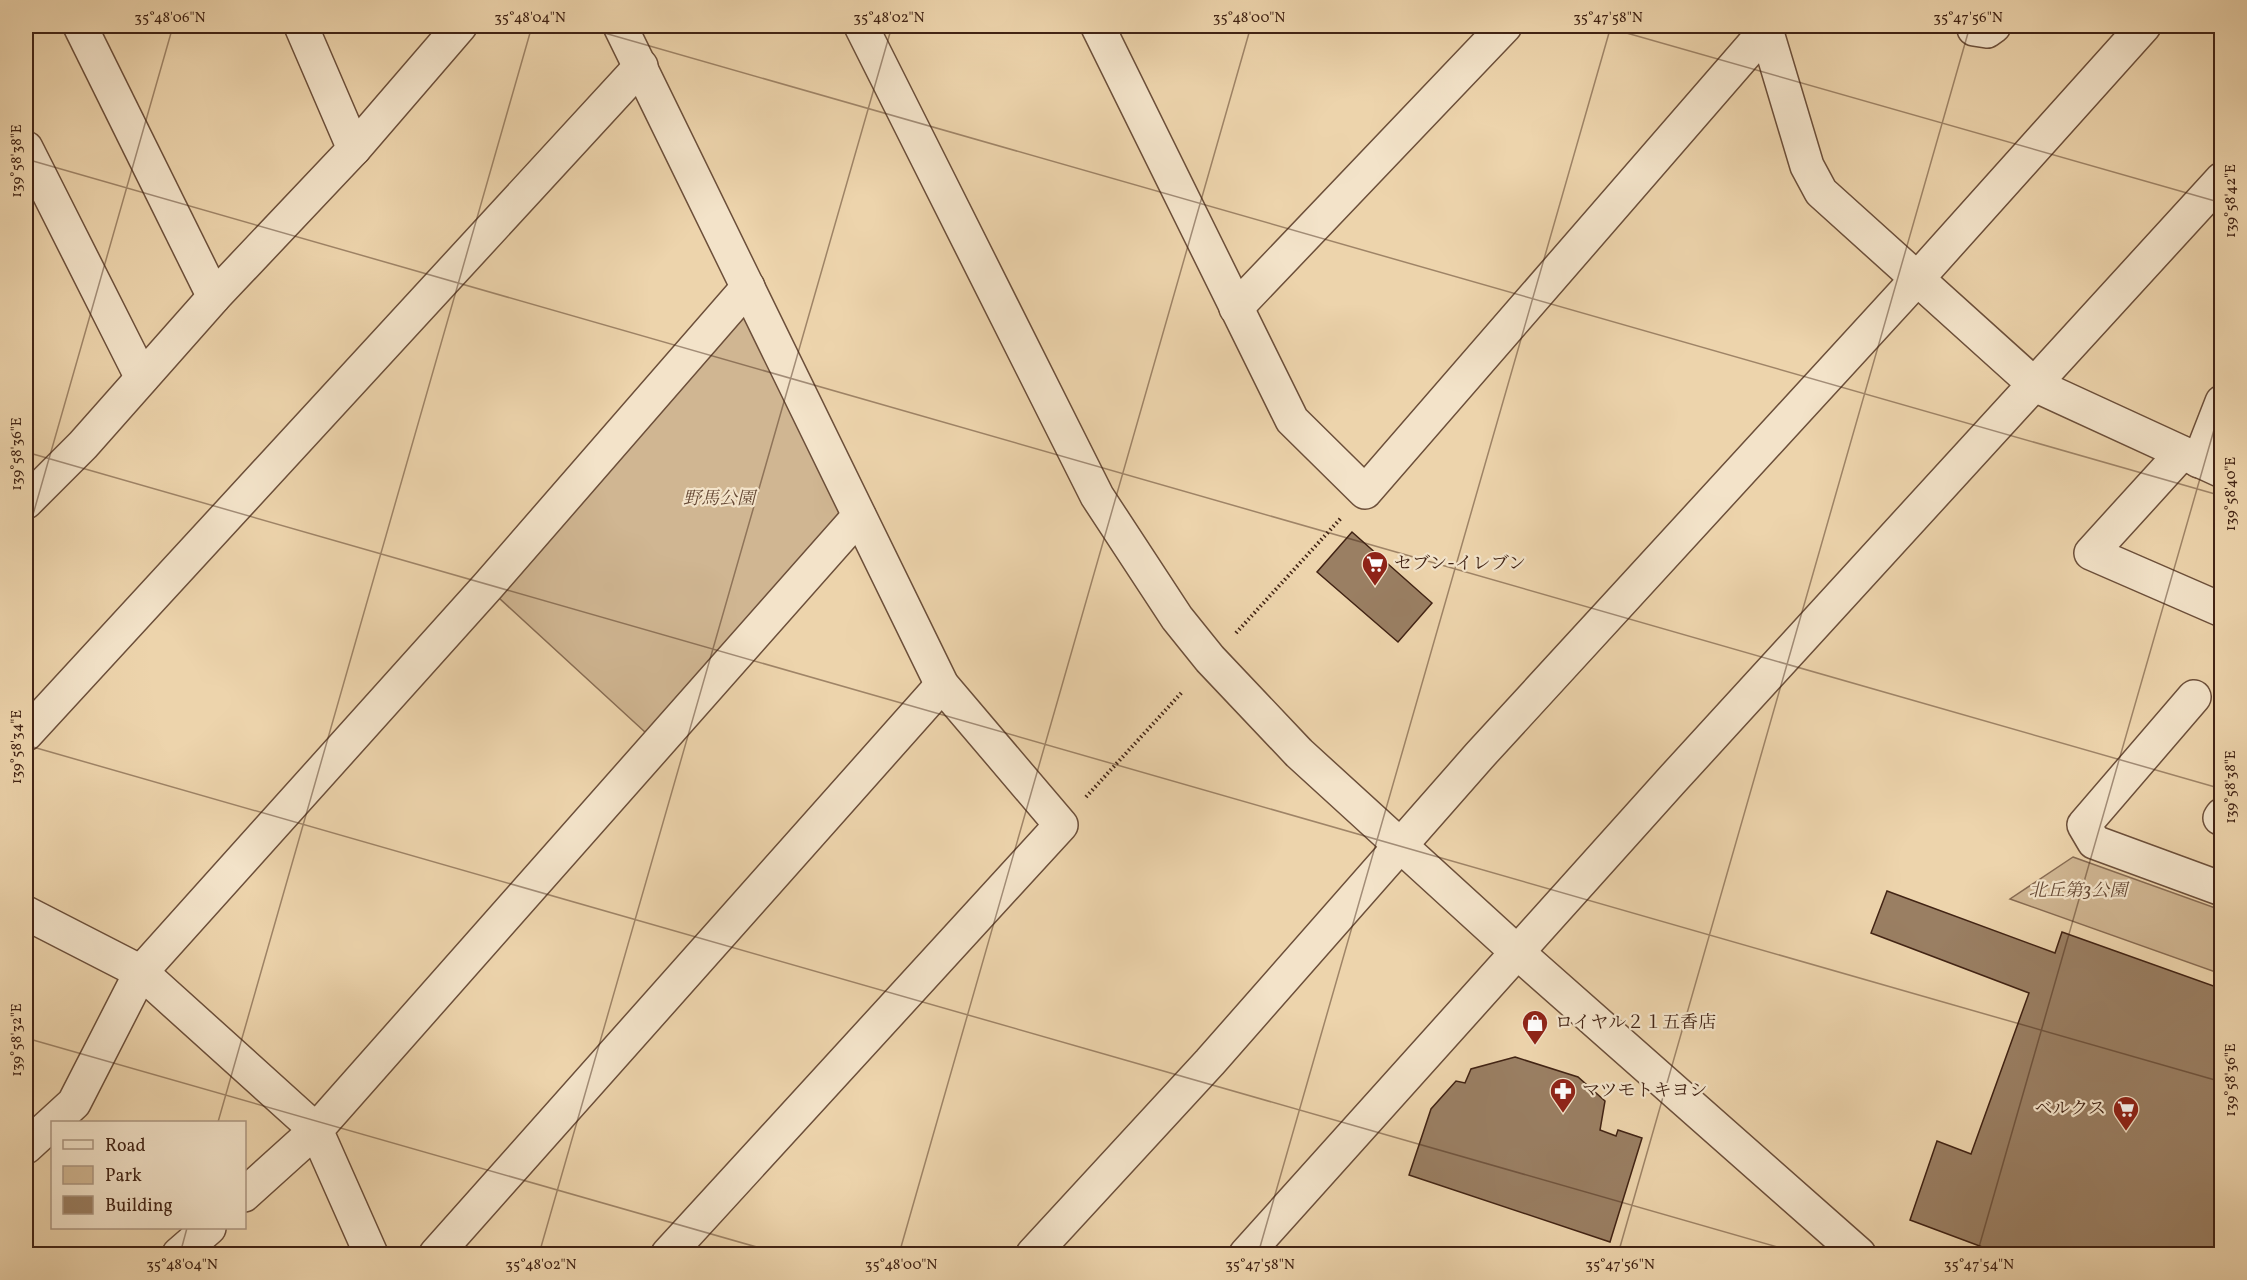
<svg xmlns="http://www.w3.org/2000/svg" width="2247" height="1280" font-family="Vollkorn,'Noto Serif JP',serif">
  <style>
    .green { fill: #d0b692; stroke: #886c53; stroke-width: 1.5 }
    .building { fill: #9a7f63; stroke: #412314; stroke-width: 1.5 }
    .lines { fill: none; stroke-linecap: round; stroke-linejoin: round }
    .minor-casing { stroke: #6c4f3a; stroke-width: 36 }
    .path { stroke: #412314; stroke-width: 4; stroke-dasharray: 1.5 3; stroke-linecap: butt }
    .minor { stroke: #f3e3c9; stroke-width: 33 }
    .ticks { fill: none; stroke: #412314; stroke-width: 1.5; stroke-opacity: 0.45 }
    .labels { text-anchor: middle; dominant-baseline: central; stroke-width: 4.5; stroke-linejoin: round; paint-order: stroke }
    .park-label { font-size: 18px; font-style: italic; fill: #654834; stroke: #f3e3c9 }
    .poi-label { font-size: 18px; fill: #412314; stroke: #f3e3c9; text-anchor: start }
    .neatline { fill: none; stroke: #412314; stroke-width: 2 }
    .ticks-label { font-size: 15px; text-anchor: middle; fill: #412314 }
  </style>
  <rect width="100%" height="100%" fill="#edd4ac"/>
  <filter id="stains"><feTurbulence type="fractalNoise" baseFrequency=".00333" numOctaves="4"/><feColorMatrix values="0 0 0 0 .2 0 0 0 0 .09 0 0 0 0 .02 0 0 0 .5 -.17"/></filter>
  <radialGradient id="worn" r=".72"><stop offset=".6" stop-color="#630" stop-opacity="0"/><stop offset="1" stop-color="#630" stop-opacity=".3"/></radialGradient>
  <g class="green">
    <polygon points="748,287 859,516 658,744 487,587"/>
    <polygon points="2073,857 2221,910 2221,974 2010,899"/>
  </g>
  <g class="building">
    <polygon points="1352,532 1432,603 1398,642 1317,572"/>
    <polygon points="1887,891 2055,953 2062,932 2222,989 2222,1254 2001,1254 1910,1220 1937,1141 1971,1154 2029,993 1871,933"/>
    <polygon points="1515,1057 1578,1077 1605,1101 1600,1130 1616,1136 1618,1130 1642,1138 1610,1242 1409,1175 1431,1109 1456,1081 1465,1083 1471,1069"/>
  </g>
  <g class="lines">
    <g class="minor-casing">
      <g id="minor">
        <polyline points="80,26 214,297"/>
        <polyline points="301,26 354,149"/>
        <polyline points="620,26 942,685 1061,825 668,1254"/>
        <polyline points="861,26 1097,496 1177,618 1210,659 1299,753 1517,952 1859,1254"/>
        <polyline points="1102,26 1098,27 1292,420 1365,492 1766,30"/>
        <polyline points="1765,26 1807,166 1821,192 2035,385 2222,471"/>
        <polyline points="1974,29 1987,31 1994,26"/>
        <polyline points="26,148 142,378"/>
        <polyline points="1236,308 1505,26"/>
        <polyline points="2182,453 2091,553 2222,610"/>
        <polyline points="2199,461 2222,402"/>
        <polyline points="26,502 83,445 214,297 354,149 460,26"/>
        <polyline points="2194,697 2084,825 2094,842 2222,889"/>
        <polyline points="26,734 641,66"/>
        <polyline points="2220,818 2222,815"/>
        <polyline points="26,913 141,972 316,1130 859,516"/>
        <polyline points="26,1147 74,1103 141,972 487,587 748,287"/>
        <polyline points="244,1195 316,1130 371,1254"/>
        <polyline points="179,1254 209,1228"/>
        <polyline points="436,1254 942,685"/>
        <polyline points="1033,1254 1210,1062 1479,756 1916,280 2144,26"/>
        <polyline points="1246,1254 1671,781 2222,179"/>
      </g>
    </g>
    <g class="path">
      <polyline points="1236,633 1342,517"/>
      <polyline points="1086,797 1183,691"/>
    </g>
    <use href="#minor" class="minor"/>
  </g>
  <path class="ticks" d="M580,26L2222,496M1602,26L2222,203M26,159L2222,789M26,452L2222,1082M26,539L173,26M26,745L1802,1254M26,1038L781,1254M218,1122L532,26M180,1254L187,1228M539,1254L892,26M899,1254L1251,26M1258,1254L1611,26M1618,1254L1970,26M1977,1254L2222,402"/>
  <defs>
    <g id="supermarket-pin" transform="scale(1.35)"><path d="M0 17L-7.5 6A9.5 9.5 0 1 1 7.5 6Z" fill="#8f2418" stroke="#f3e3c9"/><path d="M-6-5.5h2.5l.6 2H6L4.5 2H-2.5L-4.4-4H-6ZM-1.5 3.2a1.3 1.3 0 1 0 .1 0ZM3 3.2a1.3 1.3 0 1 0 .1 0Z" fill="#fff"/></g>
    <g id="shop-pin" transform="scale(1.35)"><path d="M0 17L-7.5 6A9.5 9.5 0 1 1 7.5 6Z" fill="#8f2418" stroke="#f3e3c9"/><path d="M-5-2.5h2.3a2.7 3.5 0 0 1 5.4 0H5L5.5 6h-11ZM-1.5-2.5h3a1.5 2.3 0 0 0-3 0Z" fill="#fff"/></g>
    <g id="pharmacy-pin" transform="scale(1.35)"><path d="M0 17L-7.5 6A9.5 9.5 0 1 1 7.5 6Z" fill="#8f2418" stroke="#f3e3c9"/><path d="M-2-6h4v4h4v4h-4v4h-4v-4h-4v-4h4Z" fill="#fff"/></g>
  </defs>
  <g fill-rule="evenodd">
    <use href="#supermarket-pin" x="1375" y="564"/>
    <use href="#shop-pin" x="1535" y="1023"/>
    <use href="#pharmacy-pin" x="1563" y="1091"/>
    <use href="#supermarket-pin" x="2126" y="1109"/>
  </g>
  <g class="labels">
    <g class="park-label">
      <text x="719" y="499">野馬公園</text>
      <text x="2078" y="891">北丘第3公園</text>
    </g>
    <g class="poi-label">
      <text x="1394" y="564">セブン-イレブン</text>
      <text x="1555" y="1023">ロイヤル２１五香店</text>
      <text x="1582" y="1091">マツモトキヨシ</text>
      <text x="2106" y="1109" text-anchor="end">ベルクス</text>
    </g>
  </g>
  <rect width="2247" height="1280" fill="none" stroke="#edd4ac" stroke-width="66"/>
  <rect x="51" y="1121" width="195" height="108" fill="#f3e3c9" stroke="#ac9681" stroke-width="1.5"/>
  <rect x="63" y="1140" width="30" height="9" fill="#f3e3c9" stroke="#ac9681" stroke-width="1.5"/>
  <text x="105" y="1151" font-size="18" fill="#412314">Road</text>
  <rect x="63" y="1166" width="30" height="18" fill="#d0b692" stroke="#ac9681" stroke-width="1.5"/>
  <text x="105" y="1181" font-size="18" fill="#412314">Park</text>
  <rect x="63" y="1196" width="30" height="18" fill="#9a7f63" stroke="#ac9681" stroke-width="1.5"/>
  <text x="105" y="1211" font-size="18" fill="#412314">Building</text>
  <rect x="33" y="33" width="2181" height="1214" class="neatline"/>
  <g class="ticks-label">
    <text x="170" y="22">35°48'06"N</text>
    <text x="530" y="22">35°48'04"N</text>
    <text x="889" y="22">35°48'02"N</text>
    <text x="1249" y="22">35°48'00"N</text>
    <text x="1608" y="22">35°47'58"N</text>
    <text x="1968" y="22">35°47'56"N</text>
    <text transform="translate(16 161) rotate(-90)" y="5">139°58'38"E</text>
    <text transform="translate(2230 201) rotate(-90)" y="5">139°58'42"E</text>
    <text transform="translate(16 454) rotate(-90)" y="5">139°58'36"E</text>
    <text transform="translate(2230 494) rotate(-90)" y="5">139°58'40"E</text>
    <text transform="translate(16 747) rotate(-90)" y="5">139°58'34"E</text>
    <text transform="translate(2230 787) rotate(-90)" y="5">139°58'38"E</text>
    <text transform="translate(16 1040) rotate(-90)" y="5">139°58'32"E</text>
    <text transform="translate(2230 1080) rotate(-90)" y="5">139°58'36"E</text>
    <text x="182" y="1269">35°48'04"N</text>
    <text x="541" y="1269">35°48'02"N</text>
    <text x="901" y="1269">35°48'00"N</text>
    <text x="1260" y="1269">35°47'58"N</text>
    <text x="1620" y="1269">35°47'56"N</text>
    <text x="1979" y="1269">35°47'54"N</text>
  </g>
  <rect width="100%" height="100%" filter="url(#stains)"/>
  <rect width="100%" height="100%" fill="url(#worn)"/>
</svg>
